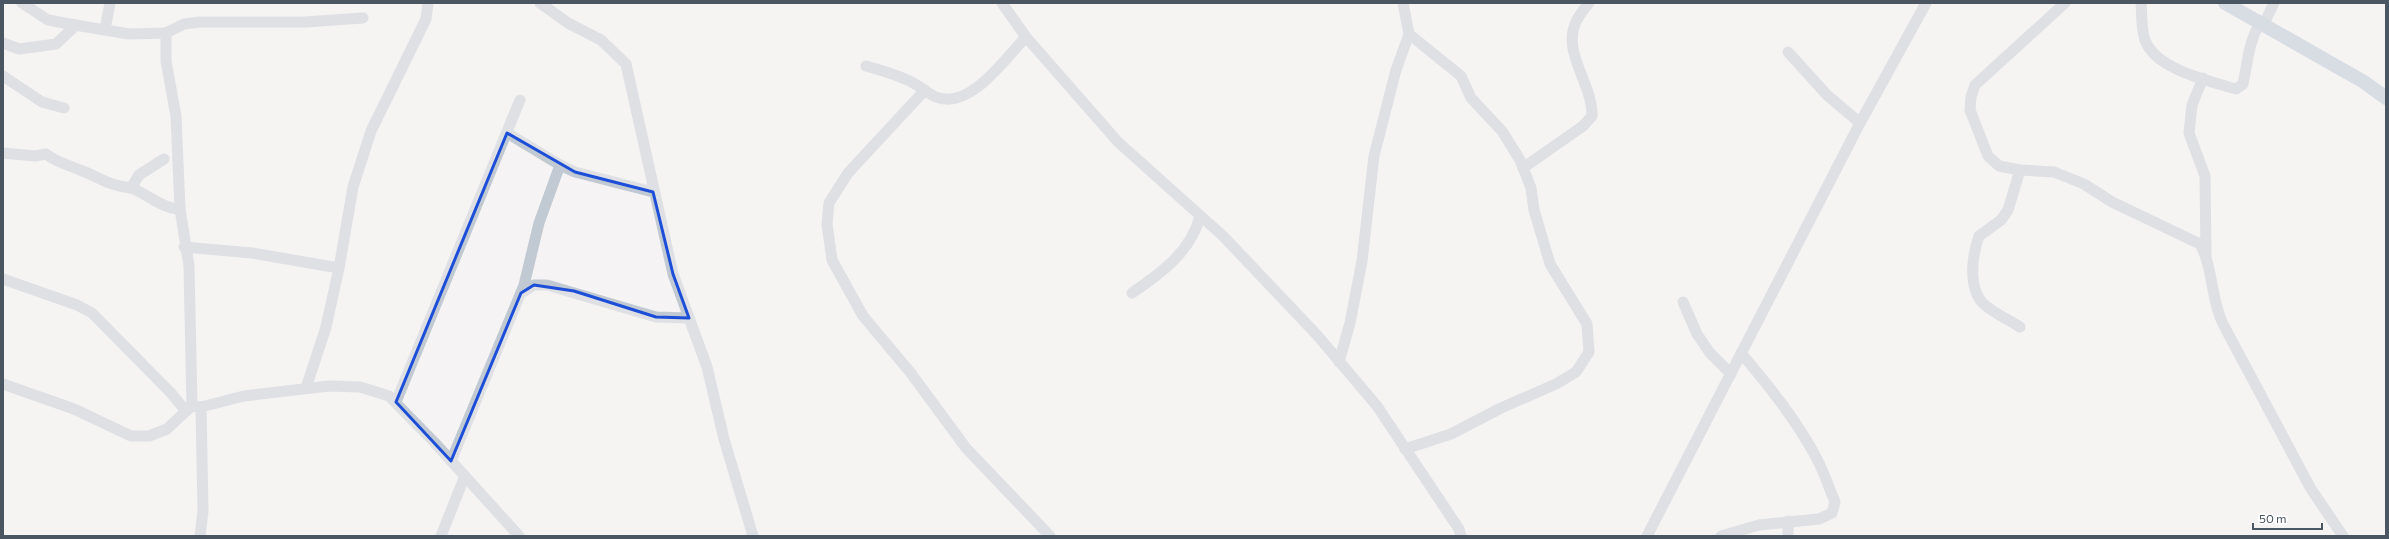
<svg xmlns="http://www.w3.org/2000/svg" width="2389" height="539" font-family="Commissioner,sans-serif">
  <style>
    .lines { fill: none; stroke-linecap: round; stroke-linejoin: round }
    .minor { stroke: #c1cad2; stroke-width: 11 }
    .major { stroke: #b3c2d1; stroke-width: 14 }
    .marked { fill: none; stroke: #1d4ed8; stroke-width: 3; stroke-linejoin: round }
  </style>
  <rect width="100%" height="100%" fill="#f5f3f3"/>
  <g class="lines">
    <g class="minor">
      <polyline points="22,3 48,20 81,26 129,34 166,33 166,61 176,116 180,209 189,266 192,406"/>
      <polyline points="540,3 568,23 601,40 626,64 673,274 707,367 724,439 753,536"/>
      <polyline points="1002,3 1026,37 1118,142 1223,236 1317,335 1377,406 1459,529 1461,536"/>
      <polyline points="1403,3 1409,34 1461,76 1471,98 1502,131 1520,160 1531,188 1534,210 1550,264 1587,324 1589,352 1576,372 1556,384 1501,408 1451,434 1405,449"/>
      <path d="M2065,3L1975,85L1971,97L1970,110L1988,156L1999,166L2020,170L2054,172L2084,184L2112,202L2200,244C2214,270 2210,297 2223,324L2311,489L2343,536"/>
      <path d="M2141,3C2142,14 2141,29 2145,40C2155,69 2209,81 2236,89L2243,84C2248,61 2248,45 2259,24"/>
      <polyline points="2263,26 2274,3"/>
      <polyline points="105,29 110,3"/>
      <polyline points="166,33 184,24 200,22 305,22 363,18"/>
      <polyline points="3,43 19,49 56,44 76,25"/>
      <polyline points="1788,52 1827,95 1860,123"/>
      <path d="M866,66C883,71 900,75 915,84C922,88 929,94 936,97C970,111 1006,57 1026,37"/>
      <polyline points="3,76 42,102 64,108"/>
      <polyline points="2203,78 2192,105 2189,133 2205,176 2206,254"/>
      <polyline points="925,90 848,173 829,203 827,224 832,260 863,316 910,372 966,448 1050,536"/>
      <polyline points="507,133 560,165"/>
      <path d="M3,153L35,156L46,154C56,162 68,165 80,170C101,178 107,185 131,188L139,175L164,159"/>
      <path d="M1523,168L1583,126L1592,116C1593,85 1563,54 1575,24C1578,16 1584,9 1589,3"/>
      <path d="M2020,170L2008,210L2001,220L1979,236C1972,256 1967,291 1986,306C1996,314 2009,320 2020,327"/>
      <path d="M131,188C148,194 162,209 180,209"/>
      <polyline points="184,247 252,253 339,268"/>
      <polyline points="3,279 77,305 92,313 170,392 186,411 192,406 201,407 244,396 329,386 360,387 389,396 435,443 519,536"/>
      <polyline points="521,293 534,285 547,285 656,317 689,318"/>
      <path d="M1132,293C1161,273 1191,252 1200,216"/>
      <polyline points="1683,302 1697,334 1710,353 1731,374"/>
      <polyline points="1339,362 1350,323 1362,261 1374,156 1396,70 1409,34"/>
      <polyline points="3,384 74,409 131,436 149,436 167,429 186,411"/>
      <polyline points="306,388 326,327 339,268 353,187 371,131 426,19 428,3"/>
      <polyline points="396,402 520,100"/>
      <polyline points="451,461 524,285 539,223 560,165 575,172 653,192"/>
      <polyline points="1788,521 1788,536"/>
      <polyline points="200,536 203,511 201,407"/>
      <polyline points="441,536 464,478"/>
      <polyline points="1647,536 1860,123 1926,3"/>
      <path d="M1721,536L1759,525L1819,519L1832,513L1835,502C1829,488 1824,472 1817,459C1797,421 1769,386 1741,353"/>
    </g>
    <polyline class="major" points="2225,3 2364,82 2386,98"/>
  </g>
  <path d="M0 0H2389V539H0ZM507,133L575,172L653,192L673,274L689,318L656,317L574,291L534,285L521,293L451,461L396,402Z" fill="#f5f3f3" fill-opacity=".55" fill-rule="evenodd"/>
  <path class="marked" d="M507,133L575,172L653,192L673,274L689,318L656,317L574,291L534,285L521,293L451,461L396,402Z"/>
  <rect width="2389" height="539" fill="none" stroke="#4a5661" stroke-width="8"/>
  <path d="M2253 523v6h69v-6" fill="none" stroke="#4a5661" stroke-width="2"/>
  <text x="2259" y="523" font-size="12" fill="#4a5661" stroke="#ffffff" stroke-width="3" paint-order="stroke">50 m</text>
</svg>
